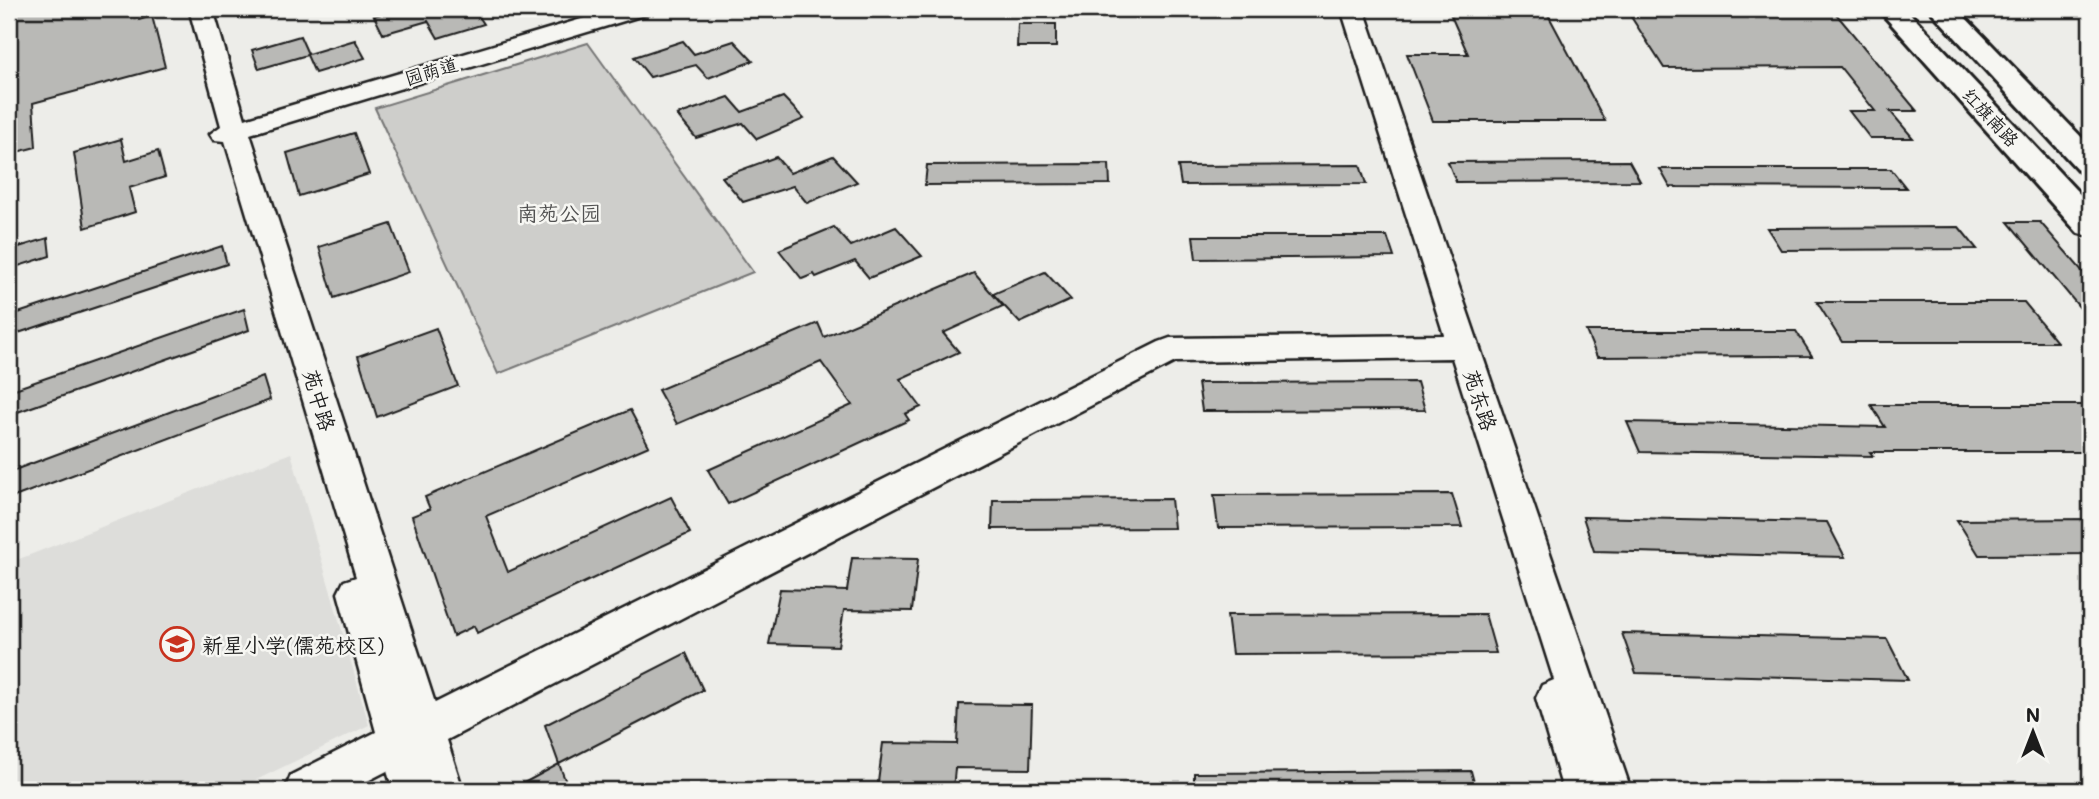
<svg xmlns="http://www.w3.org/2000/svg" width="2099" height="799" font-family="Mali,'LXGW WenKai TC',sans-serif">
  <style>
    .built { fill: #ddddda }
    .green { fill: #cececb; stroke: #757574; stroke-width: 2 }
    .building { fill: #b9b9b6; stroke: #1c1c1c; stroke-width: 2 }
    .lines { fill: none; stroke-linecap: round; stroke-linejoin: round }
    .minor-casing { stroke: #1c1c1c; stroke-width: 5 }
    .major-casing { stroke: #1c1c1c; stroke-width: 6 }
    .minor { fill: #f6f6f2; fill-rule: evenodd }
    .major { fill: #f6f6f2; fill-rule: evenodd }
    .labels { text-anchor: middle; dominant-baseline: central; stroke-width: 5; stroke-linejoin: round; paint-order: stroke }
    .far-street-label { font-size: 18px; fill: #1c1c1c; stroke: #f6f6f2 }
    .park-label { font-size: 21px; fill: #515151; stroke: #f6f6f2 }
    .street-label { font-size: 21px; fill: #1c1c1c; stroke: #f6f6f2 }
    .poi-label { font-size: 21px; fill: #1c1c1c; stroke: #f6f6f2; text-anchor: start }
  </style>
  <rect width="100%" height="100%" fill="#edede9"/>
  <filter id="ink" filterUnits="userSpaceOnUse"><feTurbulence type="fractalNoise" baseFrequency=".0143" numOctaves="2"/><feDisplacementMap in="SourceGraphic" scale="14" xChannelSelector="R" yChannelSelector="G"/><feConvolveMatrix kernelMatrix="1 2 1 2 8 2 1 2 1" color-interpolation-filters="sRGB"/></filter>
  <g filter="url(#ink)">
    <polygon class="built" points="291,453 369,725 236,790 9,790 9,563"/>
    <polygon class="green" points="588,43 753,272 498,374 375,108"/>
    <g class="building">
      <polygon points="23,9 137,9 139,20 152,16 165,67 33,103 36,147 9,154 9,12"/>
      <polygon points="399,9 451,9 452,13 474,9 484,24 438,38 428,21 383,34 374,16"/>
      <polygon points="1448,9 1545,9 1605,121 1433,121 1407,54 1468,54"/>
      <polygon points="1626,9 1832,9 1917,111 1890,111 1913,138 1870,138 1849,111 1875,111 1840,67 1664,68"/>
      <polygon points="1018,24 1056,24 1056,47 1017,47"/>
      <polygon points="300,36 308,54 355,40 365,58 315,73 307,55 259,69 252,50"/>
      <polygon points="683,41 694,54 734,41 753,61 708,78 696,65 650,77 634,57"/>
      <polygon points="729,97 742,112 783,97 804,119 757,139 743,123 696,138 677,115"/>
      <polygon points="354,133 369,174 299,196 287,153"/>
      <polygon points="121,139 126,161 158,151 165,177 129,188 135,212 85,228 74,153"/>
      <polygon points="833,156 857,182 807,203 793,186 743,202 722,177 776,157 790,173"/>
      <polygon points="1629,161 1640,181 1456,182 1448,162"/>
      <polygon points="1109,164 1110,184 925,185 927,165"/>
      <polygon points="1360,165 1366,184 1181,185 1178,166"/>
      <polygon points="1660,169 1891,169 1906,188 1670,187"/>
      <polygon points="2008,222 2040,222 2090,280 2090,320"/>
      <polygon points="391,224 409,272 334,298 319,247"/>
      <polygon points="834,227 851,246 896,227 922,256 869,278 855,261 816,277 814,274 802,279 779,250"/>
      <polygon points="1959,227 1977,249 1781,250 1767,228"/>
      <polygon points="1193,236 1387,236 1394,257 1196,259"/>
      <polygon points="48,238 50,256 9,269 9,250"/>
      <polygon points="222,246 227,264 9,336 9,316"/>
      <polygon points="1045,272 1071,300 1020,323 993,294"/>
      <polygon points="974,273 1003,306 943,333 959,352 900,379 921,407 905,414 909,420 728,504 708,470 852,405 821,362 677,424 658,390 818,323 824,337"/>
      <polygon points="1817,302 2024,302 2057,342 1842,342"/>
      <polygon points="244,309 249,330 9,415 9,391"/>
      <polygon points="436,328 458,386 377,417 358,356"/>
      <polygon points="1586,331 1796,331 1812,356 1597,357"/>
      <polygon points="263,377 270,400 9,499 9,472"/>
      <polygon points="1417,382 1425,410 1202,411 1198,383"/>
      <polygon points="1871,405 2090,405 2090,452 1870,452 1873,456 1640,452 1627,422 1885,427"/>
      <polygon points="630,410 649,446 486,516 508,572 671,497 690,533 477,633 474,626 453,636 412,516 430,509 425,497"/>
      <polygon points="1452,494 1462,527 1218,528 1214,495"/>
      <polygon points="1171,499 1174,528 992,529 993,500"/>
      <polygon points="1583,517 1827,522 1845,557 1594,551"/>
      <polygon points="2090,519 2090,554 1979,555 1957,520"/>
      <polygon points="852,558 918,559 912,611 844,610 838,646 769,644 780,589 847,591"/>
      <polygon points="1485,614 1496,653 1232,654 1227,615"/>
      <polygon points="1622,633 1887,639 1908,680 1636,673"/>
      <polygon points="686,653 703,690 559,764 545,725"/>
      <polygon points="959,704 1032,705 1030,769 955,768 953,790 877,790 883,743 957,744"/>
      <polygon points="559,764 569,790 511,790"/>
      <polygon points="1471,771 1476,790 1194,790 1194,773"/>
    </g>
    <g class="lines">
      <g class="minor-casing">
        <polygon id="minor" points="189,9 213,9 245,119 615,9 651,9 647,14 250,134 435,703 1159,342 1170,338 1444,335 1341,9 1364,9 1631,790 1563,790 1536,698 1542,685 1554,680 1452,358 1175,362 447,740 463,790 393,790 387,771 350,790 285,790 291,775 376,732 338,593 344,581 356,577 225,141 214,140 210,134 221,126"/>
      </g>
      <g class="major-casing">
        <g id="major">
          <polygon points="1878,9 1906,9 2090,205 2090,236 2078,233"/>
          <polygon points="1929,9 1957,9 2090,146 2090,174 2079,171"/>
        </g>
      </g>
      <use href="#minor" class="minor"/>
      <use href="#major" class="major"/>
    </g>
  </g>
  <defs>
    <g id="school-ring" transform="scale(1.75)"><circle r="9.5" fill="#f6f6f2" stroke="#c8321e" stroke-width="1.5"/><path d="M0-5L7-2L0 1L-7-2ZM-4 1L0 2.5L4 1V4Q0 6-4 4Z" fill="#c8321e"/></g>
  </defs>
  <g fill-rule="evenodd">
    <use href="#school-ring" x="177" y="644"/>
  </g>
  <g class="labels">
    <g class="far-street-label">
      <text transform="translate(431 71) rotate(-17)">园荫道</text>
      <text transform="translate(1991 117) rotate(47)">红旗南路</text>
    </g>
    <g class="park-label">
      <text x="559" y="212">南苑公园</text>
    </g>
    <g class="street-label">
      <text transform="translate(320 400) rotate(73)">苑中路</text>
      <text transform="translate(1481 400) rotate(72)">苑东路</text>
    </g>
    <g class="poi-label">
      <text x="202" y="644">新星小学(儒苑校区)</text>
    </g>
  </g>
  <rect width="2099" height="799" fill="none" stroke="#f6f6f2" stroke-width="35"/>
  <rect x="18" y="18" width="2064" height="764" fill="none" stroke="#1c1c1c" stroke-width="2.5" filter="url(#ink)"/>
  <g transform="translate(2033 732)" stroke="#f6f6f2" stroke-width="5" paint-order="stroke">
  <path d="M0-5L12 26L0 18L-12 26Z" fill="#1c1c1c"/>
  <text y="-10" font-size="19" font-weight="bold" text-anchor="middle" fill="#1c1c1c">N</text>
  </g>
</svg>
